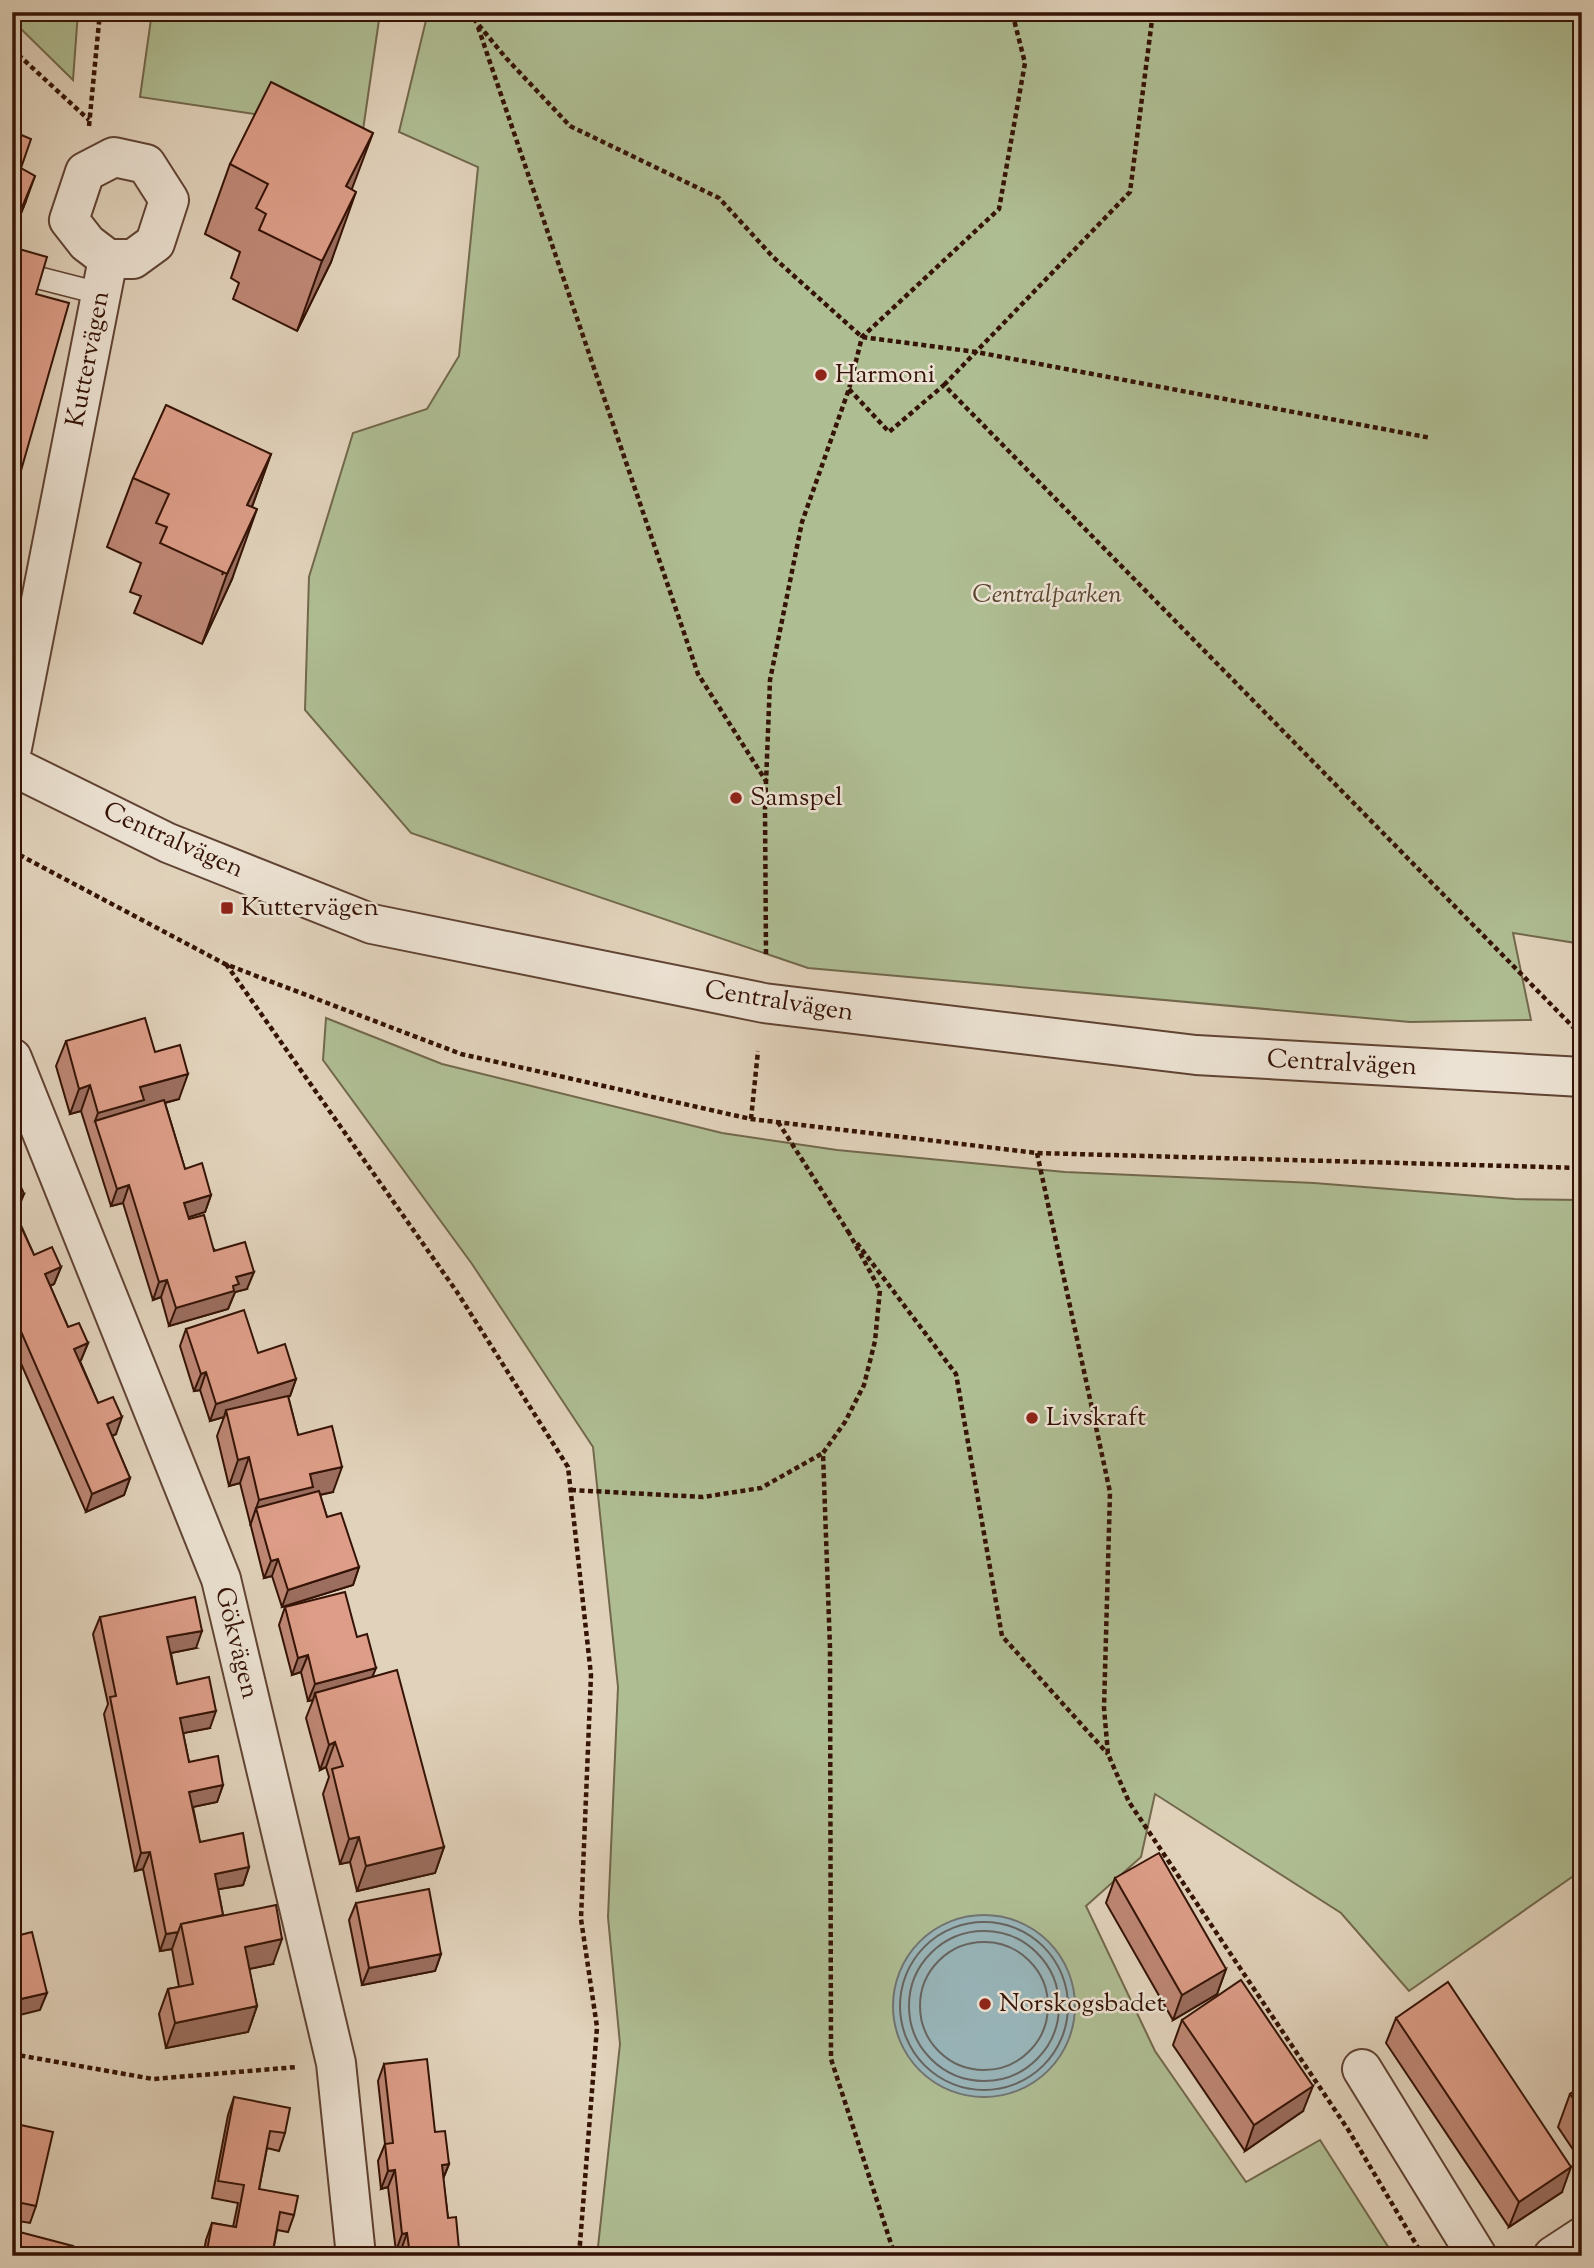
<svg xmlns="http://www.w3.org/2000/svg" width="1594" height="2268" font-family="'Sorts Mill Goudy',serif">
  <style>
    .green { fill: #afbd93; stroke: #72684c; stroke-width: 2 }
    .water { fill: #98b5ba; stroke: #707472; stroke-width: 2 }
    .lines { fill: none; stroke-linecap: round; stroke-linejoin: round }
    .shore { stroke: #666460; stroke-width: 2 }
    .service-casing { stroke: #604333; stroke-width: 24 }
    .minor-casing { stroke: #604333; stroke-width: 42 }
    .tertiary-casing { stroke: #604333; stroke-width: 42 }
    .path { stroke: #351306; stroke-width: 4.5; stroke-dasharray: 5 3.5; stroke-linecap: butt }
    .service { stroke: #ece2d3; stroke-width: 21 }
    .minor { stroke: #ece2d3; stroke-width: 38 }
    .tertiary { stroke: #ece2d3; stroke-width: 38 }
    .wall { fill: #be8775; stroke: #351306; stroke-width: 2 }
    .shaded-wall { fill: #9b6e5f; stroke: #351306; stroke-width: 2 }
    .building { fill: #dd9d88; stroke: #351306; stroke-width: 2 }
    .poi-dot { fill: #8f2418; stroke: #ece2d3; stroke-width: 2.5 }
    .labels { text-anchor: middle; dominant-baseline: central; stroke-width: 5; stroke-linejoin: round; paint-order: stroke }
    .street-label { font-size: 26px; fill: #351306; stroke: #ece2d3 }
    .poi-label { font-size: 26px; fill: #351306; stroke: #ece2d3; text-anchor: start }
    .park-label { font-size: 26px; font-style: italic; fill: #5a4630; stroke: #ece2d3 }
  </style>
  <rect width="100%" height="100%" fill="#e1d2bb"/>
  <filter id="stains"><feTurbulence type="fractalNoise" baseFrequency=".00286" numOctaves="4"/><feColorMatrix values="0 0 0 0 .2 0 0 0 0 .09 0 0 0 0 .02 0 0 0 .5 -.17"/></filter>
  <radialGradient id="worn" r=".72"><stop offset=".6" stop-color="#630" stop-opacity="0"/><stop offset="1" stop-color="#630" stop-opacity=".3"/></radialGradient>
  <g class="green">
    <polygon points="12,12 78,12 73,80 21,29"/>
    <polygon points="152,12 324,12 379,20 363,130 140,97"/>
    <polygon points="428,12 1582,12 1582,944 1513,933 1531,1020 1410,1022 808,968 411,833 305,710 309,577 353,433 427,409 459,356 478,167 399,132"/>
    <polygon points="326,1018 442,1064 722,1133 837,1150 1065,1172 1314,1183 1515,1199 1582,1200 1582,1870 1409,1991 1341,1913 1155,1794 1141,1857 1086,1906 1155,2051 1246,2182 1320,2140 1394,2256 597,2256 620,2044 608,1917 618,1687 593,1447 472,1264 323,1060"/>
  </g>
  <circle class="water" cx="984" cy="2006" r="91"/>
  <g class="lines">
    <g class="shore">
      <circle cx="984" cy="2006" r="84"/>
      <circle cx="984" cy="2006" r="75"/>
      <circle cx="984" cy="2006" r="64"/>
    </g>
    <g class="service-casing">
      <polyline id="service" points="12,271 102,294"/>
    </g>
    <g class="minor-casing">
      <g id="minor">
        <polygon points="114,157 146,164 169,200 155,243 133,259 108,259 87,243 69,220 85,172"/>
        <polyline points="12,748 108,259"/>
        <polyline points="12,1058 221,1579 336,2063 356,2256"/>
        <polyline points="1362,2069 1477,2256"/>
        <polyline points="1553,2256 1582,2237"/>
      </g>
    </g>
    <g class="tertiary-casing">
      <polyline id="tertiary" points="12,766 168,843 372,924 764,1003 1196,1055 1582,1077"/>
    </g>
    <g class="path">
      <polyline points="468,12 506,58 570,126 719,198 773,257 862,337 976,352 1431,438"/>
      <polyline points="478,27 698,674 766,781"/>
      <polyline points="12,49 89,120"/>
      <polyline points="89,126 100,12"/>
      <polyline points="944,385 1130,192 1153,12"/>
      <polyline points="849,389 889,432 944,385 1576,1030"/>
      <polyline points="12,851 225,964 461,1054 751,1119 1037,1153 1582,1168"/>
      <polyline points="766,954 765,809 770,680 802,522 849,389 862,337 999,209 1025,63 1012,12"/>
      <polyline points="226,964 457,1292 568,1467 591,1675 581,1919 597,2027 579,2256"/>
      <polyline points="751,1119 758,1051"/>
      <polyline points="778,1122 849,1233"/>
      <polyline points="1037,1153 1110,1492 1104,1708 1108,1754 1129,1802 1349,2131 1423,2256"/>
      <polyline points="848,1231 880,1290 875,1341 864,1385 845,1422 823,1453 830,1648 831,2059 895,2256"/>
      <polyline points="857,1243 956,1374 1002,1636 1108,1754"/>
      <polyline points="571,1490 703,1497 761,1488 823,1453"/>
      <polyline points="12,2054 153,2079 297,2067"/>
    </g>
    <use href="#service" class="service"/>
    <use href="#minor" class="minor"/>
    <use href="#tertiary" class="tertiary"/>
  </g>
  <g class="wall">
    <polygon points="12,131 21,168 26,201 12,235"/>
    <polygon points="230,164 352,190 331,262 297,331 233,299 239,283 231,278 240,252 205,234"/>
    <polygon points="271,454 252,507 232,579 202,644 134,613 141,596 130,592 141,563 107,547 133,478"/>
    <polygon points="66,1041 155,1052 179,1099 165,1103 185,1169 211,1195 205,1212 188,1217 189,1219 247,1289 235,1292 228,1309 169,1326 161,1297 153,1300 123,1203 111,1206 81,1111 70,1114 56,1066"/>
    <polygon points="12,1177 17,1211 15,1212 34,1255 61,1267 54,1284 50,1286 68,1327 88,1343 81,1360 80,1361 98,1403 116,1434 112,1436 130,1478 124,1495 86,1512 12,1343"/>
    <polygon points="186,1329 258,1353 296,1379 290,1396 288,1396 298,1435 333,1492 320,1495 327,1517 359,1567 353,1585 282,1607 272,1576 264,1578 240,1483 229,1486 217,1436 224,1417 210,1421 200,1390 194,1391 180,1346"/>
    <polygon points="285,1607 357,1637 444,1847 435,1873 357,1891 350,1862 340,1864 323,1794 329,1777 326,1767 320,1770 306,1718 313,1700 308,1701 301,1672 292,1675 279,1625"/>
    <polygon points="100,1617 196,1648 171,1653 177,1684 210,1728 183,1733 189,1762 223,1785 217,1802 193,1807 200,1842 249,1867 243,1885 218,1889 223,1915 273,1964 249,1969 257,2006 248,2032 166,2048 159,2014 168,1989 179,1987 172,1949 160,1951 143,1869 135,1871 104,1714 108,1704 93,1634"/>
    <polygon points="1115,1878 1226,1969 1217,1994 1173,2020 1106,1903"/>
    <polygon points="356,1903 441,1954 435,1971 362,1985 349,1920"/>
    <polygon points="1396,2018 1562,2192 1509,2227 1386,2043"/>
    <polygon points="1182,2020 1303,2111 1245,2151 1173,2045"/>
    <polygon points="384,2064 435,2132 449,2164 443,2179 448,2218 459,2249 457,2256 401,2256 401,2250 396,2251 388,2187 381,2189 378,2161 385,2144 378,2081"/>
    <polygon points="1582,2087 1582,2163 1558,2127 1570,2094"/>
    <polygon points="234,2097 285,2133 279,2151 267,2148 259,2189 294,2215 288,2232 277,2230 272,2256 203,2256 206,2240 212,2223 233,2227 238,2203 212,2198 228,2115"/>
    <polygon points="12,2112 36,2206 30,2223 12,2220"/>
  </g>
  <g class="shaded-wall">
    <polygon points="373,133 347,202 346,186"/>
    <polygon points="35,176 26,201 12,235 21,210"/>
    <polygon points="356,192 331,262 297,331 322,261"/>
    <polygon points="271,454 246,523 222,575 247,505"/>
    <polygon points="257,509 232,579 202,644 227,574"/>
    <polygon points="188,1074 179,1099 95,1121 98,1113 140,1087"/>
    <polygon points="90,1085 81,1111 70,1114 79,1089"/>
    <polygon points="129,1185 123,1203 111,1206 117,1189"/>
    <polygon points="24,1194 17,1211 12,1213 12,1199"/>
    <polygon points="211,1195 205,1212 177,1221 184,1203"/>
    <polygon points="61,1267 54,1284 38,1291 45,1274"/>
    <polygon points="254,1272 247,1289 235,1292 228,1309 169,1326 176,1308 236,1277"/>
    <polygon points="167,1280 161,1297 153,1300 159,1282"/>
    <polygon points="88,1343 81,1360 68,1366 74,1349"/>
    <polygon points="206,1372 200,1390 194,1391 201,1374"/>
    <polygon points="296,1379 290,1396 227,1415 226,1410 224,1417 210,1421 216,1404"/>
    <polygon points="122,1417 116,1434 100,1442 107,1424"/>
    <polygon points="249,1457 240,1483 229,1486 238,1460"/>
    <polygon points="342,1467 333,1492 256,1508 250,1526 259,1500 310,1474"/>
    <polygon points="130,1478 124,1495 86,1512 92,1494"/>
    <polygon points="278,1559 272,1576 264,1578 271,1561"/>
    <polygon points="359,1567 353,1585 282,1607 288,1590"/>
    <polygon points="202,1631 196,1648 161,1655 167,1637"/>
    <polygon points="308,1655 301,1672 292,1675 298,1658"/>
    <polygon points="376,1668 369,1685 315,1693 313,1700 308,1701 315,1684"/>
    <polygon points="216,1711 210,1728 174,1735 180,1718"/>
    <polygon points="335,1742 326,1767 320,1770 329,1745"/>
    <polygon points="223,1785 217,1802 183,1809 189,1792"/>
    <polygon points="359,1837 350,1862 340,1864 349,1839"/>
    <polygon points="444,1847 435,1873 357,1891 366,1866"/>
    <polygon points="150,1852 143,1869 135,1871 141,1853"/>
    <polygon points="249,1867 243,1885 209,1891 215,1874"/>
    <polygon points="178,1932 172,1949 160,1951 166,1934"/>
    <polygon points="282,1939 273,1964 235,1972 245,1947"/>
    <polygon points="441,1954 435,1971 362,1985 369,1968"/>
    <polygon points="1226,1969 1217,1994 1173,2020 1182,1995"/>
    <polygon points="47,1993 40,2010 12,2017 12,2001"/>
    <polygon points="257,2006 248,2032 166,2048 175,2023"/>
    <polygon points="1313,2086 1303,2111 1245,2151 1254,2125"/>
    <polygon points="449,2164 442,2181 442,2165"/>
    <polygon points="1571,2167 1562,2192 1509,2227 1519,2202"/>
    <polygon points="395,2170 388,2187 381,2189 388,2171"/>
    <polygon points="407,2233 401,2250 396,2251 402,2234"/>
    <polygon points="459,2249 457,2256 444,2256 446,2251"/>
  </g>
  <g class="building">
    <polygon points="271,82 373,133 346,186 356,192 322,261 259,230 266,214 256,208 268,184 230,164"/>
    <polygon points="12,131 31,139 21,168 35,176 21,210 12,207"/>
    <polygon points="12,247 47,257 36,294 69,303 12,502"/>
    <polygon points="166,405 271,454 247,505 257,509 227,574 160,543 167,527 156,523 169,494 133,478"/>
    <polygon points="145,1018 155,1052 180,1045 188,1074 140,1087 144,1100 98,1113 90,1085 79,1089 66,1041"/>
    <polygon points="164,1100 185,1169 202,1163 211,1195 184,1203 189,1219 204,1215 214,1251 245,1242 254,1272 236,1277 239,1284 233,1286 234,1291 176,1308 167,1280 159,1282 129,1185 117,1189 95,1121"/>
    <polygon points="16,1176 24,1194 12,1199 12,1177"/>
    <polygon points="12,1207 34,1255 52,1247 61,1267 45,1274 68,1327 79,1323 88,1343 74,1349 98,1403 113,1397 122,1417 107,1424 130,1478 92,1494 12,1311"/>
    <polygon points="244,1310 258,1353 285,1344 296,1379 216,1404 206,1372 201,1374 186,1329"/>
    <polygon points="288,1396 298,1435 332,1426 342,1467 310,1474 313,1487 259,1500 249,1457 238,1460 226,1410"/>
    <polygon points="319,1491 327,1517 341,1513 359,1567 288,1590 278,1559 271,1561 256,1508"/>
    <polygon points="345,1592 357,1637 367,1634 376,1668 315,1684 308,1655 298,1658 285,1607"/>
    <polygon points="195,1597 202,1631 167,1637 177,1684 209,1677 216,1711 180,1718 189,1762 218,1756 223,1785 189,1792 200,1842 243,1833 249,1867 215,1874 223,1915 181,1924 178,1932 166,1934 150,1852 141,1853 110,1697 116,1696 100,1617"/>
    <polygon points="397,1670 444,1847 366,1866 359,1837 349,1839 332,1769 343,1766 335,1742 329,1745 315,1693"/>
    <polygon points="1159,1853 1226,1969 1182,1995 1115,1878"/>
    <polygon points="429,1889 441,1954 369,1968 356,1903"/>
    <polygon points="276,1905 282,1939 245,1947 257,2006 175,2023 168,1989 193,1984 181,1924"/>
    <polygon points="32,1932 47,1993 12,2001 12,1937"/>
    <polygon points="1241,1980 1313,2086 1254,2125 1182,2020"/>
    <polygon points="1448,1982 1571,2167 1519,2202 1396,2018"/>
    <polygon points="427,2059 435,2132 445,2131 449,2164 442,2165 448,2218 456,2217 459,2249 446,2251 447,2256 406,2256 410,2255 407,2233 402,2234 395,2170 388,2171 385,2144 393,2143 384,2064"/>
    <polygon points="1582,2087 1582,2111 1570,2094"/>
    <polygon points="234,2097 290,2108 285,2133 270,2131 259,2189 298,2196 294,2215 280,2212 272,2256 206,2256 212,2223 236,2227 244,2185 218,2181"/>
    <polygon points="12,2112 18,2114 16,2124 53,2132 36,2206 12,2201"/>
    <polygon points="12,2230 73,2246 70,2256 12,2256"/>
  </g>
  <g class="poi-dot">
    <circle cx="821" cy="375" r="7"/>
    <circle cx="736" cy="798" r="7"/>
    <rect x="220" y="901" width="14" height="14" rx="3.5"/>
    <circle cx="1032" cy="1418" r="7"/>
    <circle cx="985" cy="2004" r="7"/>
  </g>
  <g class="labels">
    <g class="street-label">
      <text transform="translate(89 359) rotate(-79)">Kuttervägen</text>
      <text transform="translate(173 841) rotate(24)">Centralvägen</text>
      <text transform="translate(779 1002) rotate(9)">Centralvägen</text>
      <text transform="translate(1342 1064) rotate(3)">Centralvägen</text>
      <text transform="translate(236 1643) rotate(76)">Gökvägen</text>
    </g>
    <g class="poi-label">
      <text x="835" y="375">Harmoni</text>
      <text x="750" y="798">Samspel</text>
      <text x="241" y="908">Kuttervägen</text>
      <text x="1046" y="1418">Livskraft</text>
      <text x="999" y="2004">Norskogsbadet</text>
    </g>
    <g class="park-label">
      <text x="1047" y="595">Centralparken</text>
    </g>
  </g>
  <rect width="1594" height="2268" fill="none" stroke="#e1d2bb" stroke-width="42"/>
  <rect x="14" y="14" width="1566" height="2240" fill="none" stroke="#351306" stroke-width="3.5"/>
  <rect x="21" y="21" width="1552" height="2226" fill="none" stroke="#351306" stroke-width="2"/>
  <rect width="100%" height="100%" filter="url(#stains)"/>
  <rect width="100%" height="100%" fill="url(#worn)"/>
</svg>
